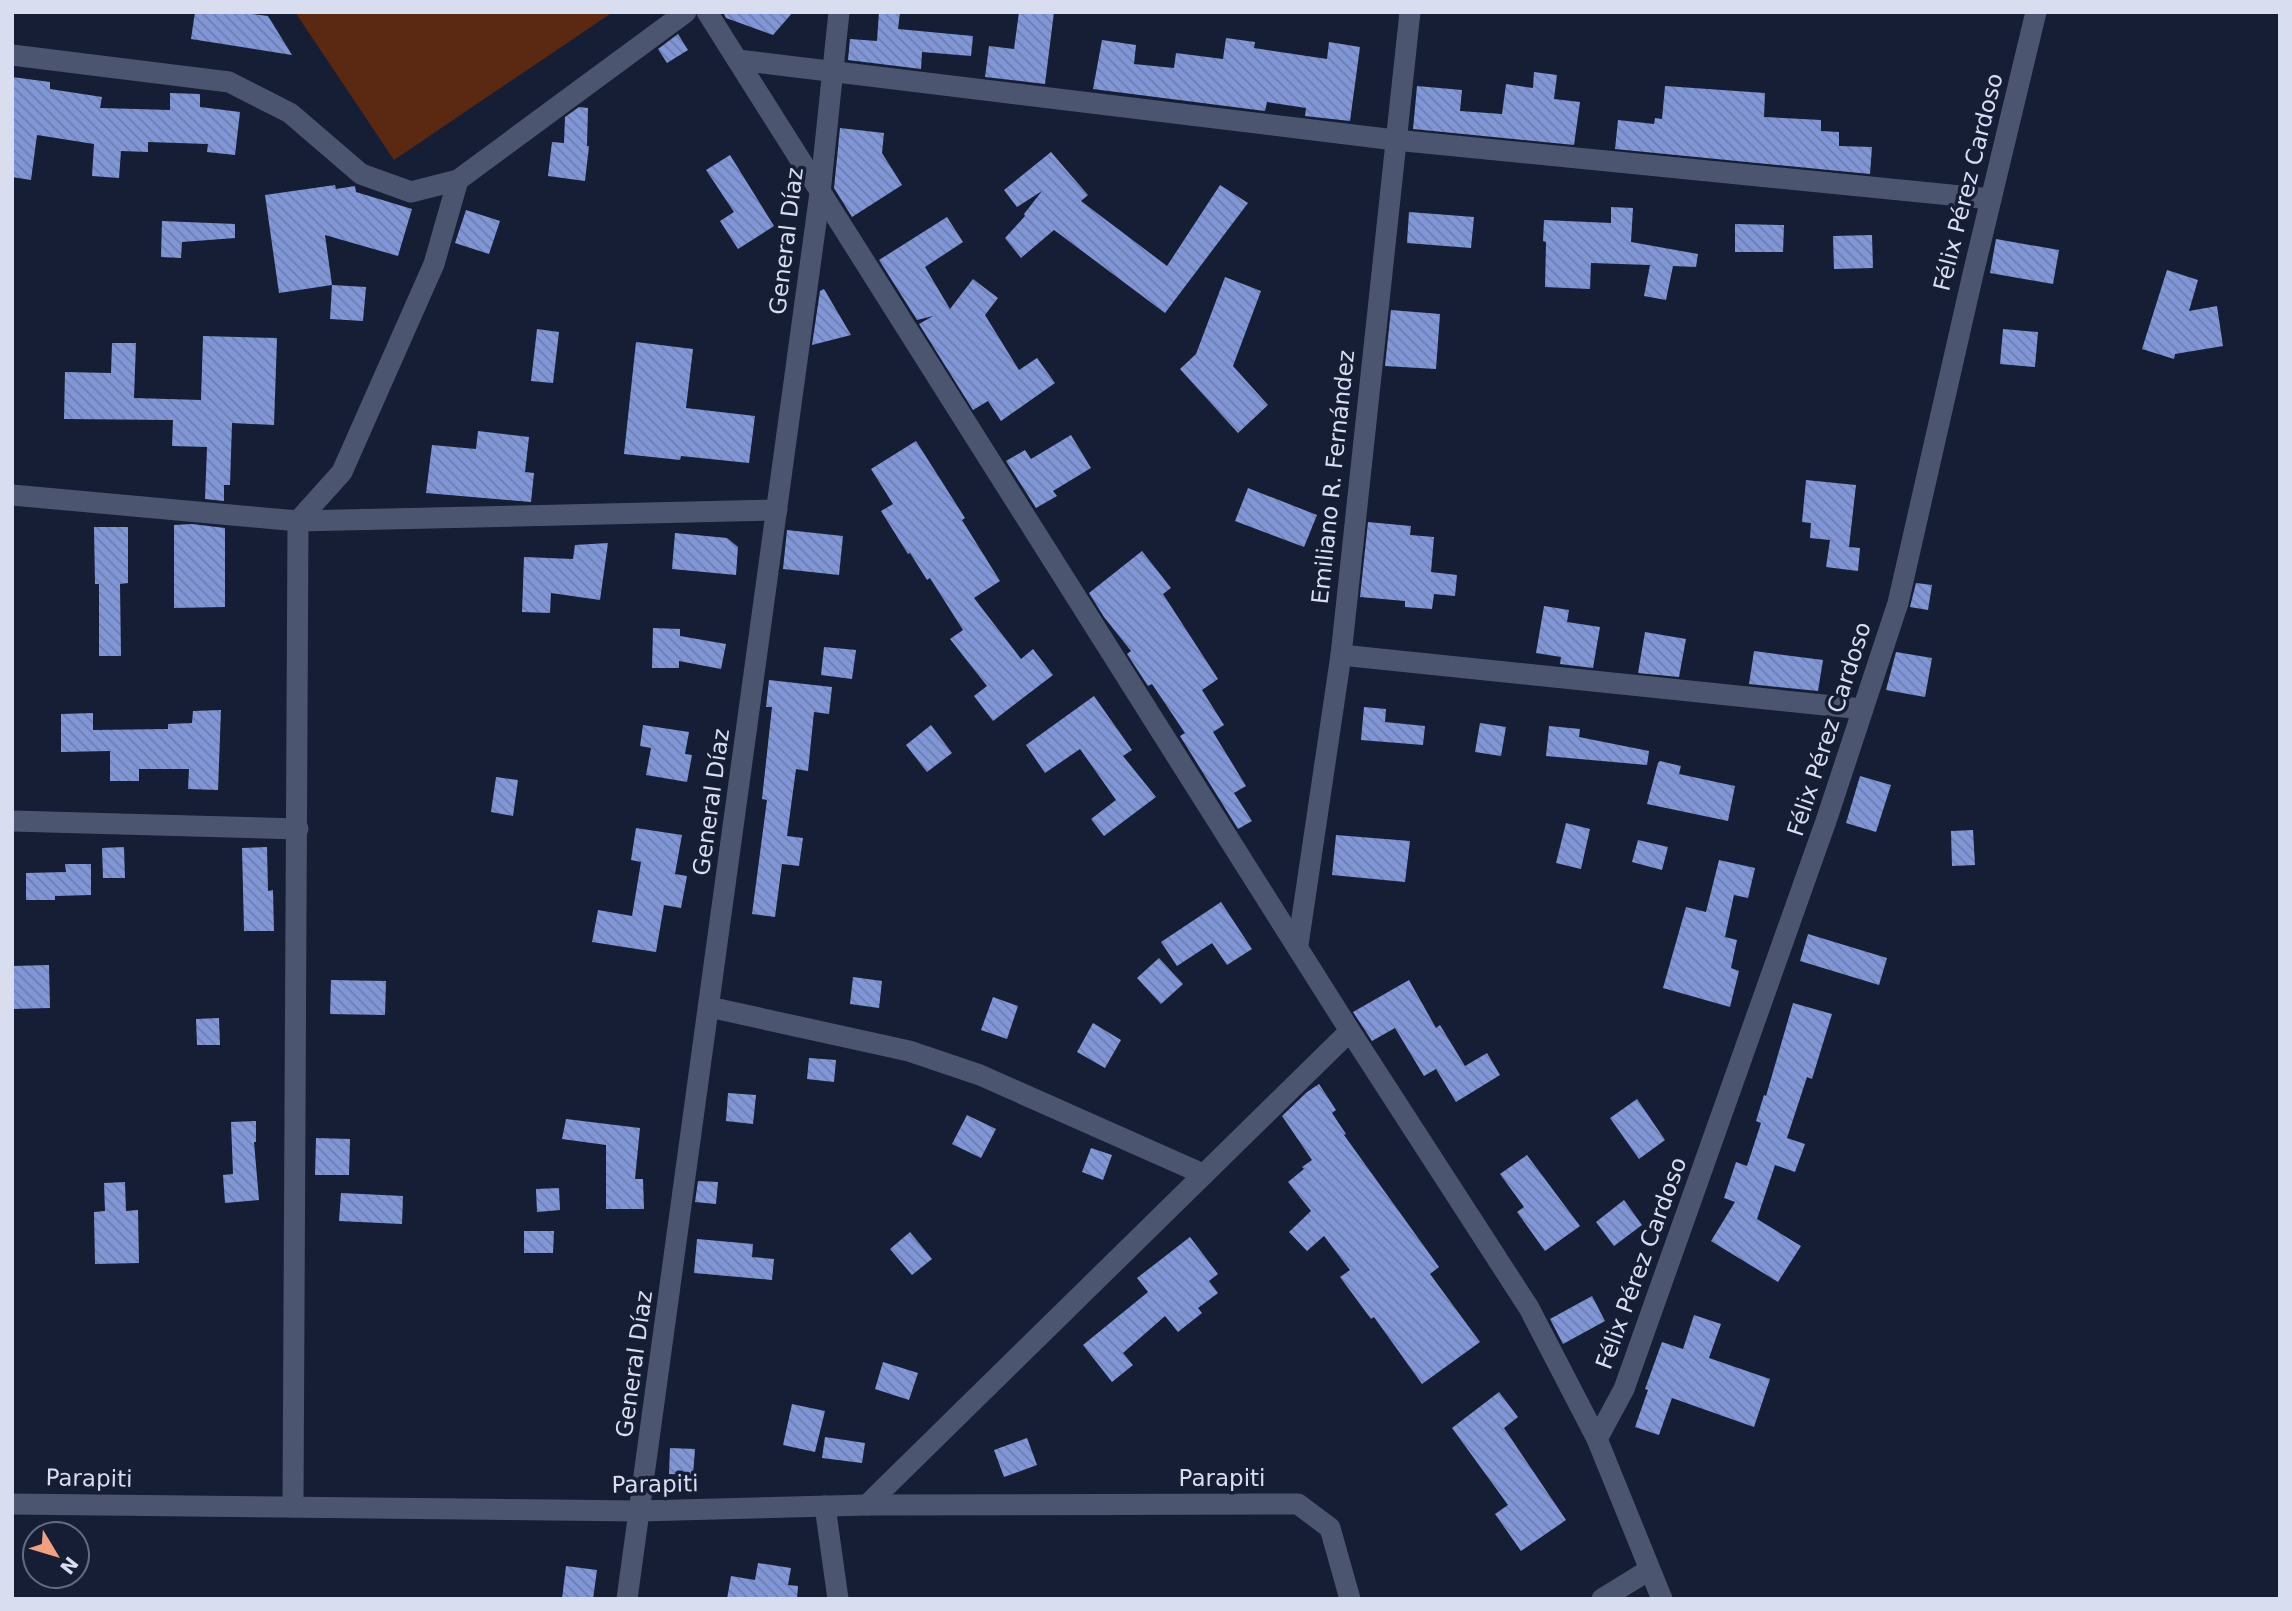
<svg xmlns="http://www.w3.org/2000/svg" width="2292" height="1611" font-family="'DejaVu Sans',sans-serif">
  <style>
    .green { fill: #5b2811 }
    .building { fill: url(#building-back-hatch) }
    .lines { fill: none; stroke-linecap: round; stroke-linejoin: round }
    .minor { stroke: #4c556f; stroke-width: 21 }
    .labels { text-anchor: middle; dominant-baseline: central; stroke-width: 7; stroke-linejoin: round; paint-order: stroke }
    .street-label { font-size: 23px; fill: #d8deef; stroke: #161e36 }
  </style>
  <defs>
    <pattern id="building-back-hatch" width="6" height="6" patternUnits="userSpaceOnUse" patternTransform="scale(1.75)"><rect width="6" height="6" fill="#8096d7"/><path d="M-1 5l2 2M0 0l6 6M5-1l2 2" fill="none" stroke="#6d7dac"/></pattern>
  </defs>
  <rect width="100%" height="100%" fill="#161e36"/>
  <polygon class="green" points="295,12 613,12 394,160"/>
  <g class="building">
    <polygon points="195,12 235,12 268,16 292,55 191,39"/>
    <polygon points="723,12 793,12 773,35 726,18"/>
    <polygon points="879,12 900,12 898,29 973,36 971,56 922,52 921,69 848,60 850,39 877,41"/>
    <polygon points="1019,12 1054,12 1045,84 985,77 989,46 1014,49"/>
    <polygon points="678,34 688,50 667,63 658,49"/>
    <polygon points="1226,38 1255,42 1254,48 1327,59 1329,42 1360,47 1350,121 1305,116 1306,108 1267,102 1265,111 1093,89 1102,40 1136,45 1134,64 1174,68 1176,53 1223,59"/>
    <polygon points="1534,72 1557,75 1554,99 1580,102 1574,145 1413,129 1417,86 1462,90 1460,111 1502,114 1506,84 1533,88"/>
    <polygon points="12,77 50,82 50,89 102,97 100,108 170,110 170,93 200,94 200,107 240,112 235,155 207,152 208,144 148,142 148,152 121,151 119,178 92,176 94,144 37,135 31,180 12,177"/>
    <polygon points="1665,86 1765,93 1764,117 1821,120 1821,131 1839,132 1839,146 1872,147 1870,174 1615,149 1618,120 1654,124 1655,118 1662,119"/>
    <polygon points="579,107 588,108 587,146 589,146 585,181 548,176 552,142 564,143 565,117"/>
    <polygon points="840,128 884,133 882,153 902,185 852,217 834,188"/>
    <polygon points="1051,152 1088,195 1081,201 1167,266 1220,185 1248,203 1165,313 1054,230 1021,258 1005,238 1025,216 1024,214 1042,191 1017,207 1004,190"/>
    <polygon points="730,155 774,226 738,249 720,221 734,212 706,170"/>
    <polygon points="335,185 336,189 355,186 356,192 412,209 398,256 325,235 332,285 279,293 265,195"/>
    <polygon points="1611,207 1633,208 1631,242 1698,254 1696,267 1673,266 1666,300 1644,296 1650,265 1591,263 1590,289 1545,287 1546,242 1543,241 1544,220 1611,223"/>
    <polygon points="466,210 500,221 489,254 455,243"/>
    <polygon points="1409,212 1474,217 1471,248 1407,243"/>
    <polygon points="947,217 963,242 925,267 950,309 973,279 998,298 985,315 1019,370 1037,358 1055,383 1001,421 988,401 973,410 919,324 933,316 917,320 879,260"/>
    <polygon points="162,221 235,224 235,238 182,242 181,258 161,257"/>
    <polygon points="1735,224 1784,225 1783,252 1735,252"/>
    <polygon points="1872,235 1873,268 1834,269 1833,236"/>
    <polygon points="1996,239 2059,250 2053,284 1990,273"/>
    <polygon points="2167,270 2198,280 2189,311 2217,306 2223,346 2175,354 2174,359 2142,349"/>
    <polygon points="1225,277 1261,291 1233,366 1268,405 1238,433 1180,369 1196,354"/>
    <polygon points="332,285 366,287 363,321 330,319"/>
    <polygon points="824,289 851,335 812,345 820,291"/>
    <polygon points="1391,310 1440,314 1436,369 1385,366"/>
    <polygon points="537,329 559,332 553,383 531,381"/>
    <polygon points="2003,329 2038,332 2035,367 2000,364"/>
    <polygon points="203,336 277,338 274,425 232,423 230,485 224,485 224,501 205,499 207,447 172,446 173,420 64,419 65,372 111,373 112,343 136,343 134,398 201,400"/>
    <polygon points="636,342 693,349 686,408 755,416 749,463 681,456 680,460 624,454"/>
    <polygon points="478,431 529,437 525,472 534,473 531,502 426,493 432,445 476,449"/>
    <polygon points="1071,435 1091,468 1053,491 1057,496 1036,508 1006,461 1025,450 1031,459"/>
    <polygon points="916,441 965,518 962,520 1000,581 974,598 1021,659 1033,649 1053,675 993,721 974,696 987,686 950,639 963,630 930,578 927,580 910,553 908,554 881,511 893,504 871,469"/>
    <polygon points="1806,480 1856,485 1849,547 1860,548 1858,571 1826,567 1830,540 1810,538 1811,523 1802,522"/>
    <polygon points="1248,488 1317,515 1304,547 1235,521"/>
    <polygon points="1368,522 1411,526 1410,535 1434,537 1431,572 1457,575 1455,596 1434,594 1432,609 1405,607 1405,601 1360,597"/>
    <polygon points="192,524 225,528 225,607 174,608 174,525"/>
    <polygon points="94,527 128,527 128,583 120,584 121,656 99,656 99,584 95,584"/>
    <polygon points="787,530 843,536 839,575 783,569"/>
    <polygon points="675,533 727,538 738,547 736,575 672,569"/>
    <polygon points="608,543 600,600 551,593 550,613 522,612 524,557 573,559 575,545"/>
    <polygon points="1142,551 1171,588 1163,594 1218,679 1202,690 1224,725 1213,732 1246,786 1234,793 1252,821 1238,829 1180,736 1185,733 1152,684 1148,686 1127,654 1131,651 1104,617 1089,593"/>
    <polygon points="1916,583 1932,585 1928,610 1910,607"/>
    <polygon points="1544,606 1569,610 1567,622 1600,627 1593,668 1560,664 1561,657 1536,653"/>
    <polygon points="653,628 680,629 680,636 726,644 721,669 679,661 679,668 652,668"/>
    <polygon points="1645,632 1686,639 1679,677 1638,673"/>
    <polygon points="824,647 856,650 852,679 821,675"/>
    <polygon points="1754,651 1823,660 1818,691 1749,684"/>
    <polygon points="1896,652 1932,658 1925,697 1886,690"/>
    <polygon points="769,680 832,687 829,714 814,712 808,771 796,769 787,836 803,838 799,866 782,864 775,917 752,914 767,800 762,799 772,707 766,707"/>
    <polygon points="1094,696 1132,750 1123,756 1156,797 1104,836 1091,819 1116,800 1080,749 1045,773 1026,745"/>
    <polygon points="1364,707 1386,709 1385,722 1425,726 1423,745 1361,740"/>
    <polygon points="221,710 218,790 188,789 189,769 139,769 139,781 110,781 110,751 61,752 61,714 93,713 93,730 168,729 168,724 192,723 193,711"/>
    <polygon points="1480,723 1506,727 1501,756 1475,752"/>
    <polygon points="643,725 689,732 685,754 692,755 687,782 646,775 651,748 640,746"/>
    <polygon points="931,725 952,753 927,772 906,745"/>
    <polygon points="1549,726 1580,729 1579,737 1649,751 1647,765 1546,756"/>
    <polygon points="1660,761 1681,766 1679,774 1735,786 1728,821 1647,804 1658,763"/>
    <polygon points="1860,776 1891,785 1876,832 1846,823"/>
    <polygon points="496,777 518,780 513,816 491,812"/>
    <polygon points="1566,823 1590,829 1581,869 1556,863"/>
    <polygon points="636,828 682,835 675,874 687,876 681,908 664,905 656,952 592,942 598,910 632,916 641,862 631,860"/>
    <polygon points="1973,830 1975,865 1952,866 1951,831"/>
    <polygon points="1336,835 1410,841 1405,882 1332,875"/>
    <polygon points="1638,840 1668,847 1662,870 1632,862"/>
    <polygon points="124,847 125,878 103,878 102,848"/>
    <polygon points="267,847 268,891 273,890 274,931 244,931 242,848"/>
    <polygon points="1719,860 1755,868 1748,898 1734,895 1725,937 1737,940 1731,968 1739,971 1730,1007 1663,988 1686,907 1706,912"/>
    <polygon points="65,864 91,864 91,895 55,896 55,900 26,900 26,873 66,872"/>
    <polygon points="1221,902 1252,949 1227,965 1212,943 1177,966 1161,942"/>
    <polygon points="1808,934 1887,958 1879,985 1800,961"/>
    <polygon points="1159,958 1183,984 1161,1004 1137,978"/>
    <polygon points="49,965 50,1008 12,1009 12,966"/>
    <polygon points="853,977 882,981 879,1008 850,1004"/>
    <polygon points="331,980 386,981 385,1015 330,1014"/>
    <polygon points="1409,980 1436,1028 1440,1025 1465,1066 1487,1053 1500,1075 1456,1102 1436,1069 1424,1076 1395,1028 1372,1041 1353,1012"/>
    <polygon points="993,997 1018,1006 1007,1039 981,1030"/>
    <polygon points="1793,1003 1832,1014 1812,1079 1807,1077 1787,1138 1805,1144 1795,1172 1775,1165 1757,1219 1801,1246 1778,1282 1711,1241 1735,1202 1724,1198 1736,1162 1747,1166 1761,1123 1756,1121 1764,1095 1766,1096"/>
    <polygon points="219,1018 220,1045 197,1045 196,1019"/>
    <polygon points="1093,1023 1121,1040 1105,1068 1077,1052"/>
    <polygon points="809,1058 836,1060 834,1082 807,1079"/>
    <polygon points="1319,1084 1336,1110 1332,1113 1346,1134 1344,1135 1439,1267 1430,1274 1480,1342 1422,1384 1374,1317 1371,1319 1340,1277 1350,1270 1324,1236 1307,1251 1289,1232 1311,1211 1288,1182 1304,1169 1302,1167 1312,1160 1282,1116 1307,1092"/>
    <polygon points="728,1093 756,1095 753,1124 726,1121"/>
    <polygon points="1637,1099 1665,1140 1639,1159 1610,1118"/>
    <polygon points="967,1115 996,1129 981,1158 952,1144"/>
    <polygon points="566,1119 640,1128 635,1179 643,1179 644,1209 606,1209 606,1145 562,1139"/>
    <polygon points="256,1121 256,1142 254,1142 259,1200 225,1203 223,1175 233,1174 231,1122"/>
    <polygon points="316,1138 350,1139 349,1175 315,1175"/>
    <polygon points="1091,1148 1112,1155 1103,1180 1082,1172"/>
    <polygon points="1527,1155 1580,1226 1545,1251 1517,1212 1524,1207 1500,1174"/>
    <polygon points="698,1181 718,1182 716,1204 695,1202"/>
    <polygon points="125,1182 126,1211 138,1210 139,1263 95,1264 94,1212 105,1211 104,1183"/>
    <polygon points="559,1188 560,1210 537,1212 536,1189"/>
    <polygon points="341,1193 403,1196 402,1224 339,1221"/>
    <polygon points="1624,1200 1642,1225 1614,1246 1596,1222"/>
    <polygon points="524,1231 554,1231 553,1253 524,1253"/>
    <polygon points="910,1232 932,1259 912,1275 890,1249"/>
    <polygon points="1190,1237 1218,1274 1209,1281 1218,1293 1198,1308 1202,1313 1178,1332 1165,1316 1123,1353 1133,1365 1112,1382 1083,1345 1148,1292 1137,1278"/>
    <polygon points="697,1239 753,1244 752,1257 774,1259 772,1280 694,1273"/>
    <polygon points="1592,1296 1605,1321 1563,1344 1550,1319"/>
    <polygon points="1694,1315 1721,1324 1709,1358 1770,1379 1754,1427 1672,1398 1659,1435 1635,1427 1648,1390 1645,1389 1662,1342 1683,1349"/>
    <polygon points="883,1362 918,1373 909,1400 875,1389"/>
    <polygon points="1499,1392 1518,1417 1504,1428 1566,1520 1521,1551 1495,1514 1508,1505 1452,1428"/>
    <polygon points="792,1404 825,1411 815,1452 783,1445"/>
    <polygon points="825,1437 865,1443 862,1463 822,1458"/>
    <polygon points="1027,1438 1037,1465 1004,1477 994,1450"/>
    <polygon points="670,1448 695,1449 693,1475 669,1474"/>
    <polygon points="758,1563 791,1568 788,1585 798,1586 797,1599 727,1599 731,1576 755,1580"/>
    <polygon points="566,1566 597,1570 593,1599 562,1599"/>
  </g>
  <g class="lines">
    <g class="minor">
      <polyline points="707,12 1350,1031 1529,1308 1597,1439 1662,1599"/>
      <polyline points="12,55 229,82 290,113 361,174 411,192 458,180 686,12"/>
      <polyline points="738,60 1395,140 1991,199"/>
      <polyline points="12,495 298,521 777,510"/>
      <polyline points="1341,655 1863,709"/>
      <polyline points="12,821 298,829"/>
      <polyline points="1298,945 1341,655 1410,12"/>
      <polyline points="709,1007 909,1051 980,1075 1203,1174"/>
      <polyline points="1597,1439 1624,1389 1826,821 1898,603 1973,274 2036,12"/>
      <polyline points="12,1504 640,1511 867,1505 1298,1504 1330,1528 1350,1599"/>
      <polyline points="867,1505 1350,1031"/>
      <polyline points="825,1506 838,1599"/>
      <polyline points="293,1507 298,521 342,472 434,264 458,180"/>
      <polyline points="627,1599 820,193 839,12"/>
      <polyline points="1602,1599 1649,1570"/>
    </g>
  </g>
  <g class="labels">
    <g class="street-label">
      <text transform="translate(1968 182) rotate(-76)">Félix Pérez Cardoso</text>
      <text transform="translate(786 241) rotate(-83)">General Díaz</text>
      <text transform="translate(1333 477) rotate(-84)">Emiliano R. Fernández</text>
      <text transform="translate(1829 729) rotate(-72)">Félix Pérez Cardoso</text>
      <text transform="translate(711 802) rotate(-82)">General Díaz</text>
      <text transform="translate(1641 1263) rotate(-70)">Félix Pérez Cardoso</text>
      <text transform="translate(634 1364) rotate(-82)">General Díaz</text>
      <text transform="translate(89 1478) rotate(1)">Parapiti</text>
      <text x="1222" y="1478">Parapiti</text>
      <text transform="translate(655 1484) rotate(-1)">Parapiti</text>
    </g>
  </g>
  <rect width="2292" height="1611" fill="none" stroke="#d8deef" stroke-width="28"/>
  <g transform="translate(56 1555) rotate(128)"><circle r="33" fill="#161e36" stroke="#646b80" stroke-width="2"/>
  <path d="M0-5L12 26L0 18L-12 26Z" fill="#f2a07f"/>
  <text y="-10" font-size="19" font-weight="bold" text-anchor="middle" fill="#d8deef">N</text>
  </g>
</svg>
